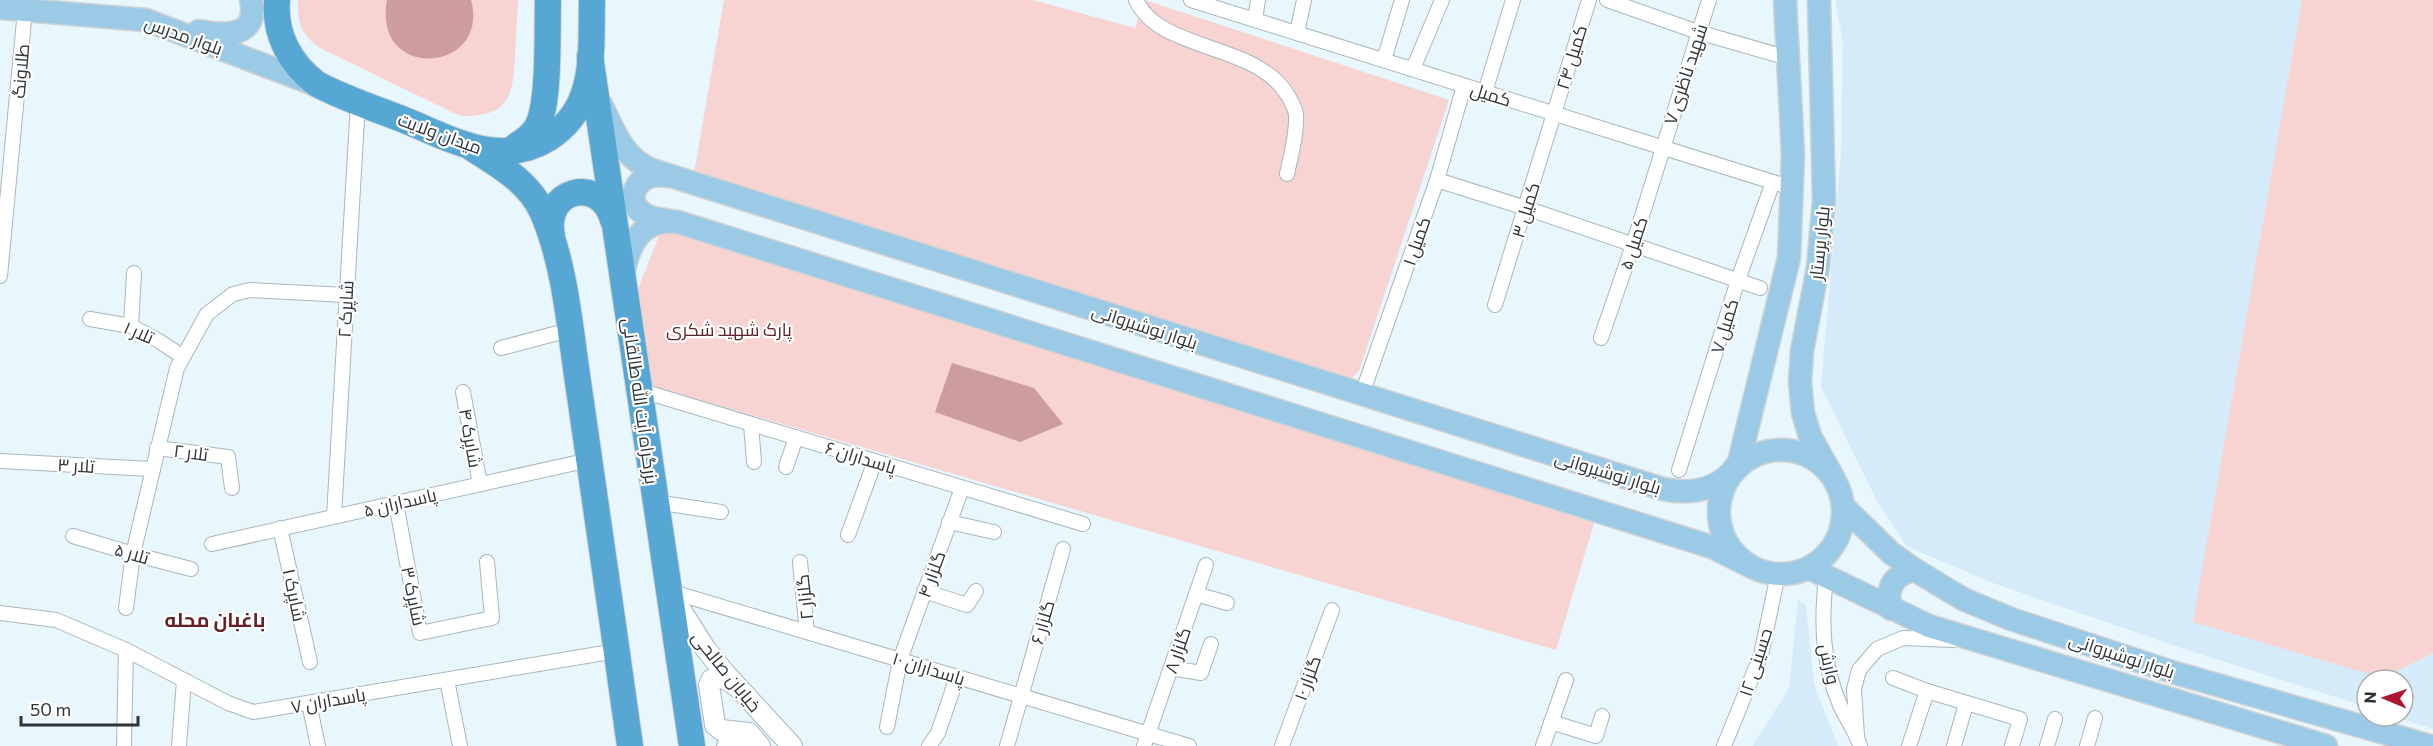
<svg xmlns="http://www.w3.org/2000/svg" width="2433" height="746" font-family="Commissioner,Cairo,sans-serif">
  <style>
    .built { fill: #d6ebf9 }
    .green { fill: #f7d3d2 }
    .water { fill: #cc9d9c }
    .lines { fill: none; stroke-linecap: round; stroke-linejoin: round }
    .street-casing { stroke: #a9b6be; stroke-width: 16 }
    .secondary-casing { stroke: #a9b6be; stroke-width: 22 }
    .primary-casing { stroke: #d1d2d3; stroke-width: 25 }
    .highway-casing { stroke: #d1d2d3; stroke-width: 28 }
    .street { stroke: #fff; stroke-width: 14 }
    .secondary { stroke: #fff; stroke-width: 20 }
    .primary { stroke: #9acae5; stroke-width: 22 }
    .highway { stroke: #57a7d4; stroke-width: 26 }
    .labels { text-anchor: middle; dominant-baseline: central; stroke-width: 4.5; stroke-linejoin: round; paint-order: stroke }
    .street-label { font-size: 18px; fill: #2f3437; stroke: #fff }
    .park-label { font-size: 18px; fill: #5d2225; stroke: #fff }
    .neighbourhood-label { font-size: 20px; font-weight: bold; fill: #662025; stroke: #fff }
  </style>
  <rect width="100%" height="100%" fill="#e8f6fe"/>
  <g class="built">
    <polygon points="1835,0 2433,0 2433,729 2394,716 2403,716 2403,680 2367,680 2367,707 2187,650 1993,583 1906,546 1876,499 1821,387 1841,152 1843,42"/>
    <polygon points="1798,600 1806,605 1814,684 1838,746 1753,746 1789,688"/>
  </g>
  <g class="green">
    <path d="M298,0H518C517,19 516,37 515,56C513,98 508,117 460,116L318,47C300,32 298,24 298,0Z"/>
    <polygon points="724,0 1033,0 1135,28 1145,0 1449,100 1359,371 1350,380 694,173"/>
    <polygon points="2302,0 2433,0 2433,653 2383,678 2193,622"/>
    <polygon points="662,228 1594,523 1556,650 649,385 638,289"/>
  </g>
  <g class="water">
    <path d="M387,0H471C491,73 372,83 387,0Z"/>
    <polygon points="952,363 1034,388 1063,424 1020,442 935,412"/>
  </g>
  <g class="lines">
    <g class="street-casing">
      <g id="street">
        <path d="M1136,0C1160,52 1254,42 1287,94C1291,101 1295,107 1296,115C1297,134 1291,155 1287,174"/>
        <polyline points="1191,0 1792,188"/>
        <polyline points="1607,0 1698,32 1788,58"/>
        <polyline points="1255,20 1258,0"/>
        <polyline points="1297,33 1304,0"/>
        <polyline points="1384,60 1402,0"/>
        <polyline points="1413,69 1442,0"/>
        <polyline points="1485,92 1513,0"/>
        <polyline points="1437,180 1526,208 1760,288"/>
        <polyline points="0,276 25,10"/>
        <polyline points="1495,305 1589,0"/>
        <polyline points="90,319 131,326 159,341 183,357"/>
        <polyline points="131,326 134,273"/>
        <polyline points="1601,338 1633,245 1709,0"/>
        <polyline points="501,348 569,330"/>
        <polyline points="639,390 1083,524"/>
        <polyline points="463,392 480,484"/>
        <polyline points="1362,394 1437,180 1464,86"/>
        <polyline points="751,424 754,462"/>
        <polyline points="157,448 228,457 232,488"/>
        <polyline points="0,461 152,469"/>
        <polyline points="786,467 796,437"/>
        <polyline points="1679,470 1738,280 1773,182"/>
        <polyline points="656,502 721,512"/>
        <polyline points="396,503 420,633 492,618 487,562"/>
        <polyline points="334,516 358,102"/>
        <polyline points="949,522 994,532"/>
        <polyline points="280,528 310,662"/>
        <polyline points="848,535 875,461"/>
        <polyline points="73,536 133,554 191,569"/>
        <polyline points="212,544 589,460"/>
        <polyline points="800,562 807,632"/>
        <path d="M1826,577C1821,621 1822,663 1840,705C1846,719 1856,731 1860,746"/>
        <polyline points="669,591 1189,746"/>
        <polyline points="924,591 967,605 976,591"/>
        <polyline points="1196,594 1227,603"/>
        <polyline points="126,608 133,554 177,368 207,314 233,294 250,290 346,295"/>
        <polyline points="0,613 56,620 126,650 228,703 253,712 616,651"/>
        <polyline points="1171,668 1201,673 1211,644"/>
        <polyline points="1893,678 1927,691 2020,719 2012,746"/>
        <polyline points="447,680 460,746"/>
        <polyline points="309,703 318,746"/>
        <polyline points="1551,722 1596,736 1602,716"/>
        <polyline points="887,727 900,660 962,488"/>
        <polyline points="1857,736 1854,689 1859,670 1877,649 1903,638 1953,640"/>
        <polyline points="124,746 126,650"/>
        <polyline points="179,746 184,680"/>
        <polyline points="929,746 938,733 957,677"/>
        <polyline points="1007,746 1063,549"/>
        <polyline points="1144,746 1206,565"/>
        <polyline points="1282,746 1332,610"/>
        <polyline points="1543,746 1566,680"/>
        <polyline points="1724,746 1761,655 1778,574"/>
        <polyline points="1909,746 1927,691"/>
        <polyline points="1954,746 1966,704"/>
        <polyline points="2047,746 2055,719"/>
        <polyline points="2087,746 2095,718"/>
      </g>
    </g>
    <g class="secondary-casing">
      <g id="secondary">
        <polyline points="672,596 705,648 724,672 792,746"/>
        <path d="M736,686C728,681 720,673 711,680L709,685L715,725L721,730L749,733L760,746"/>
        <polyline points="727,746 748,746"/>
      </g>
    </g>
    <g class="primary-casing">
      <g id="primary">
        <polyline points="1819,0 1824,200 1818,267 1802,351 1800,382 1803,413 1810,436 1833,477"/>
        <polyline points="0,8 146,20 316,85"/>
        <path d="M199,31C224,36 259,38 251,0"/>
        <path d="M601,104C614,131 623,158 652,170L1663,489C1692,495 1722,490 1739,462L1789,258L1793,154L1785,0"/>
        <path d="M667,176C635,170 622,203 646,215C653,219 662,219 670,221"/>
        <path d="M623,276C628,245 641,217 678,222L1712,547L1748,565"/>
        <circle cx="1781" cy="512" r="62"/>
        <polyline points="1843,506 1891,553 1915,570 1963,599 2011,619 2172,672 2430,746"/>
        <polyline points="1809,568 1929,626 2326,746"/>
        <path d="M1891,609C1885,588 1894,574 1915,570"/>
      </g>
    </g>
    <g class="highway-casing">
      <g id="highway">
        <path d="M277,0C274,34 290,64 317,84C343,98 373,108 402,119C449,138 500,169 549,138C564,128 577,113 583,96C594,67 591,31 592,0"/>
        <polyline points="590,56 692,746"/>
        <path d="M516,146C524,141 532,136 537,127C550,104 547,30 548,0"/>
        <path d="M472,148C498,165 528,181 542,211C566,266 570,331 579,389C597,508 613,627 630,746"/>
        <path d="M552,236C542,189 600,174 613,220"/>
      </g>
    </g>
    <use href="#street" class="street"/>
    <use href="#secondary" class="secondary"/>
    <use href="#primary" class="primary"/>
    <use href="#highway" class="highway"/>
  </g>
  <g class="labels">
    <g class="street-label">
      <text transform="translate(184 35) rotate(20)">بلوار مدرس</text>
      <text transform="translate(1571 57) rotate(-73)">کمیل ۲۴</text>
      <text transform="translate(20 71) rotate(-85)">طلاونگ</text>
      <text transform="translate(1685 74) rotate(-72)">شهید ناظری ۷</text>
      <text transform="translate(1491 94) rotate(17)">کمیل</text>
      <text transform="translate(440 133) rotate(20)">میدان ولایت</text>
      <text transform="translate(1525 210) rotate(-73)">کمیل ۳</text>
      <text transform="translate(1416 241) rotate(-71)">کمیل ۱</text>
      <text transform="translate(1633 243) rotate(-72)">کمیل ۵</text>
      <text transform="translate(1819 243) rotate(-84)">بلوار پرستار</text>
      <text transform="translate(345 309) rotate(-87)">شاپرک ۲</text>
      <text transform="translate(1145 326) rotate(18)">بلوار نوشیروانی</text>
      <text transform="translate(1724 326) rotate(-73)">کمیل ۷</text>
      <text transform="translate(139 332) rotate(23)">تلار ۱</text>
      <text transform="translate(641 401) rotate(82)">بزرگراه آیت الله طالقانی</text>
      <text transform="translate(471 438) rotate(80)">شاپرک ۴</text>
      <text transform="translate(191 452) rotate(7)">تلار ۲</text>
      <text transform="translate(861 457) rotate(17)">پاسداران ۶</text>
      <text transform="translate(76 465) rotate(3)">تلار ۳</text>
      <text transform="translate(1608 472) rotate(17)">بلوار نوشیروانی</text>
      <text transform="translate(400 502) rotate(-13)">پاسداران ۵</text>
      <text transform="translate(132 553) rotate(16)">تلار ۵</text>
      <text transform="translate(931 574) rotate(-70)">گلزار ۴</text>
      <text transform="translate(295 595) rotate(78)">شاپرک ۱</text>
      <text transform="translate(414 596) rotate(78)">شاپرک ۳</text>
      <text transform="translate(804 597) rotate(-96)">گلزار ۲</text>
      <text transform="translate(1042 622) rotate(-74)">گلزار ۶</text>
      <text transform="translate(1177 650) rotate(-71)">گلزار ۸</text>
      <text transform="translate(2122 655) rotate(18)">بلوار نوشیروانی</text>
      <text transform="translate(1755 662) rotate(-72)">حسینی ۱۲</text>
      <text transform="translate(1830 664) rotate(77)">وارش</text>
      <text transform="translate(929 668) rotate(17)">پاسداران ١٠</text>
      <text transform="translate(727 671) rotate(51)">خیابان صالحی</text>
      <text transform="translate(1307 678) rotate(-70)">گلزار ۱۰</text>
      <text transform="translate(328 700) rotate(-10)">پاسداران ۷</text>
    </g>
    <g class="park-label">
      <text x="729" y="329">پارک شهید شکری</text>
    </g>
    <g class="neighbourhood-label">
      <text x="215" y="619">باغبان محله</text>
    </g>
  </g>
  <g transform="translate(2385 698) rotate(272)"><circle r="28" fill="#ffffff" stroke="#acaeaf" stroke-width="1.5"/>
  <path d="M0-4.5L10 22L0 15L-10 22Z" fill="#ab152f"/>
  <text y="-9" font-size="16" font-weight="bold" text-anchor="middle" fill="#2f3437">N</text>
  </g>
  <path d="M21 716v9h117v-9" fill="none" stroke="#2f3437" stroke-width="3"/>
  <text x="30" y="716" font-size="18" fill="#2f3437" stroke="#ffffff" stroke-width="4.5" paint-order="stroke">50 m</text>
</svg>
